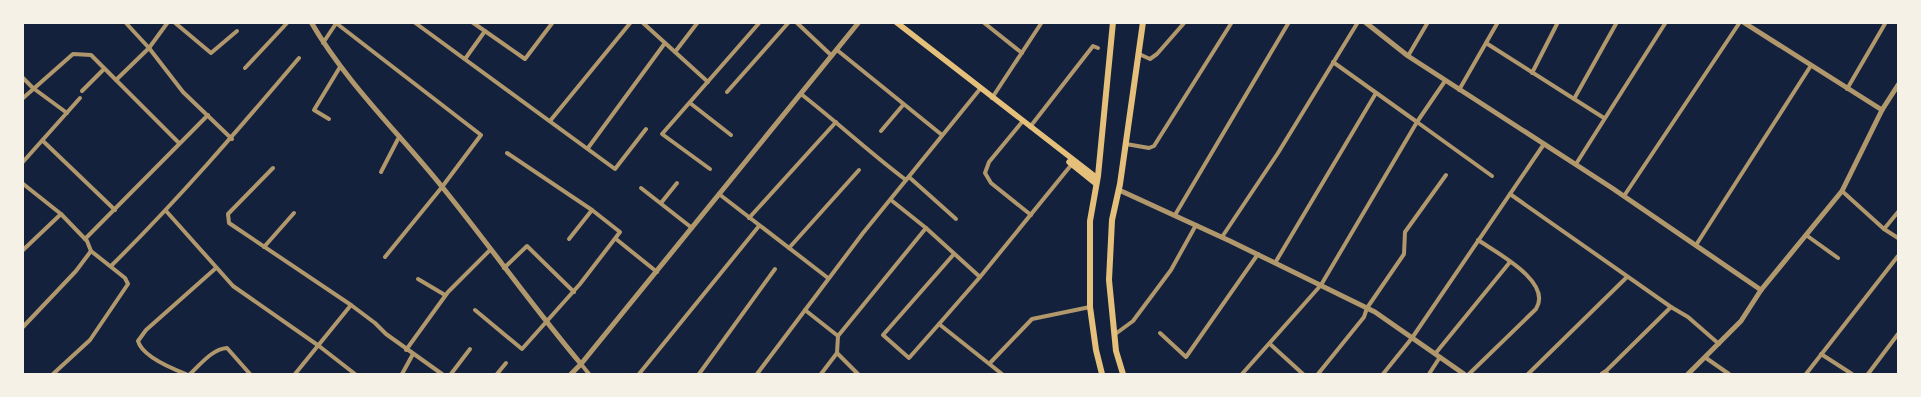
<svg xmlns="http://www.w3.org/2000/svg" width="1921" height="397" font-family="'Titillium Web',sans-serif">
  <style>
    .lines { fill: none; stroke-linecap: round; stroke-linejoin: round }
    .minor { stroke: #b1986c; stroke-width: 4 }
    .tertiary { stroke: #b1986c; stroke-width: 5 }
    .secondary { stroke: #e5c07b; stroke-width: 5.5 }
    .primary { stroke: #e5c07b; stroke-width: 6 }
  </style>
  <rect width="100%" height="100%" fill="#14213d"/>
  <g class="lines">
    <g class="minor">
      <polyline points="125,22 149,48 183,92 232,139"/>
      <polyline points="174,22 211,53 237,31"/>
      <polyline points="414,22 615,169 646,129"/>
      <polyline points="472,22 525,59 553,22"/>
      <polyline points="642,22 708,82"/>
      <polyline points="796,22 832,56"/>
      <polyline points="983,22 1022,53"/>
      <polyline points="336,23 481,135 442,187 385,257"/>
      <polyline points="323,43 337,22"/>
      <polyline points="1486,43 1604,118"/>
      <polyline points="837,50 942,135"/>
      <polyline points="675,52 698,22"/>
      <polyline points="1139,54 1150,59 1157,54 1185,22"/>
      <polyline points="1408,56 1428,22"/>
      <polyline points="465,59 485,31"/>
      <polyline points="245,68 288,22"/>
      <polyline points="1532,73 1558,22"/>
      <polyline points="22,77 33,88 67,113"/>
      <polyline points="116,80 149,48 168,22"/>
      <polyline points="1445,81 1417,122 1492,176"/>
      <polyline points="1847,89 1886,22"/>
      <polyline points="1459,90 1498,22"/>
      <polyline points="82,91 103,70"/>
      <polyline points="727,92 789,22"/>
      <path d="M801,94C837,122 870,153 906,180"/>
      <polyline points="992,98 1042,22"/>
      <polyline points="22,99 73,54 91,55 179,143"/>
      <polyline points="1574,99 1617,22"/>
      <polyline points="690,103 731,135"/>
      <polyline points="329,119 314,110 340,67"/>
      <polyline points="550,121 631,22"/>
      <polyline points="1022,122 989,162 985,173 991,183 1031,215"/>
      <polyline points="1030,127 1093,46 1098,48"/>
      <polyline points="881,131 903,105"/>
      <polyline points="43,141 115,210"/>
      <polyline points="1126,144 1149,148 1154,146 1232,22"/>
      <polyline points="588,148 665,43"/>
      <polyline points="22,163 80,98"/>
      <polyline points="1576,164 1666,22"/>
      <polyline points="273,168 228,214 229,223 351,305 375,323 386,334 442,374"/>
      <polyline points="710,169 662,134 760,22"/>
      <polyline points="381,172 398,139"/>
      <polyline points="909,177 956,219"/>
      <polyline points="22,183 61,214 87,241 91,251 125,278 128,284 90,340 53,374"/>
      <polyline points="641,188 692,228"/>
      <polyline points="1842,191 1884,229 1898,238"/>
      <polyline points="719,194 828,278"/>
      <polyline points="1510,194 1671,307"/>
      <polyline points="1624,196 1740,22"/>
      <polyline points="661,203 677,183"/>
      <polyline points="167,212 233,286 319,346 355,374"/>
      <polyline points="1175,215 1289,22"/>
      <polyline points="749,218 836,122"/>
      <polyline points="926,228 980,277"/>
      <polyline points="1884,229 1898,212"/>
      <polyline points="1806,235 1838,258"/>
      <polyline points="1222,237 1278,153 1358,22"/>
      <polyline points="85,239 208,115"/>
      <polyline points="569,239 592,210"/>
      <polyline points="616,239 657,272"/>
      <polyline points="1696,245 1810,67"/>
      <polyline points="264,247 294,213"/>
      <polyline points="789,248 859,170"/>
      <polyline points="22,251 61,214"/>
      <polyline points="1275,263 1376,93"/>
      <path d="M111,266C178,200 238,130 299,58"/>
      <polyline points="504,268 527,246 574,292"/>
      <polyline points="418,279 445,295"/>
      <polyline points="475,310 522,349 580,284 620,232 592,210 507,153"/>
      <polyline points="805,310 838,336"/>
      <polyline points="939,324 909,358 883,335 954,254"/>
      <polyline points="22,328 76,271 91,251"/>
      <polyline points="1160,333 1186,357 1258,254"/>
      <polyline points="1114,335 1133,321 1171,270 1196,225"/>
      <polyline points="1270,344 1303,374"/>
      <polyline points="406,350 448,292 490,250"/>
      <polyline points="837,353 858,374"/>
      <polyline points="1435,354 1510,262"/>
      <polyline points="1821,354 1852,374"/>
      <polyline points="1706,358 1729,374"/>
      <polyline points="990,363 1032,319 1090,307"/>
      <polyline points="581,364 589,374"/>
      <polyline points="1605,372 1671,307 1688,317 1719,344"/>
      <path d="M186,374C173,369 142,356 138,341L146,330L216,268"/>
      <path d="M190,374C200,365 212,349 227,348L250,374"/>
      <polyline points="295,374 351,305"/>
      <polyline points="402,374 413,354"/>
      <polyline points="451,374 470,349"/>
      <polyline points="497,374 506,363"/>
      <polyline points="639,374 759,226"/>
      <polyline points="699,374 775,269"/>
      <polyline points="757,374 863,233 980,89"/>
      <polyline points="821,374 837,353 838,336 926,228 891,200"/>
      <polyline points="1002,374 939,324 980,277 1072,164"/>
      <polyline points="1242,374 1321,285 1417,122 1333,62"/>
      <polyline points="1318,374 1364,317 1367,308 1404,254 1405,232 1446,175"/>
      <polyline points="1383,374 1412,338 1544,144"/>
      <polyline points="1429,374 1440,357"/>
      <path d="M1469,374L1536,309C1553,282 1497,253 1478,240"/>
      <polyline points="1528,374 1627,277"/>
      <polyline points="1806,374 1898,256"/>
      <polyline points="1868,374 1898,334"/>
    </g>
    <g class="tertiary">
      <path d="M311,22C347,84 399,133 443,188C490,246 533,307 581,364L571,374"/>
      <polyline points="1365,22 1408,56 1612,188 1761,290"/>
      <polyline points="1743,22 1882,110"/>
      <polyline points="1119,190 1230,241 1375,312 1464,374"/>
      <polyline points="581,364 859,22"/>
      <polyline points="1602,374 1605,372 1607,374"/>
      <polyline points="1688,374 1741,321 1761,290 1842,191 1882,110 1898,85"/>
    </g>
    <g class="secondary">
      <polyline points="896,22 1097,178"/>
      <polyline points="1069,162 1095,183"/>
    </g>
    <g class="primary">
      <polyline points="1102,374 1096,350 1090,307 1090,221 1098,176 1113,22"/>
      <polyline points="1123,374 1116,351 1109,280 1112,220 1120,184 1143,22"/>
    </g>
  </g>
  <rect width="1921" height="397" fill="none" stroke="#f6f1e7" stroke-width="48"/>
</svg>
